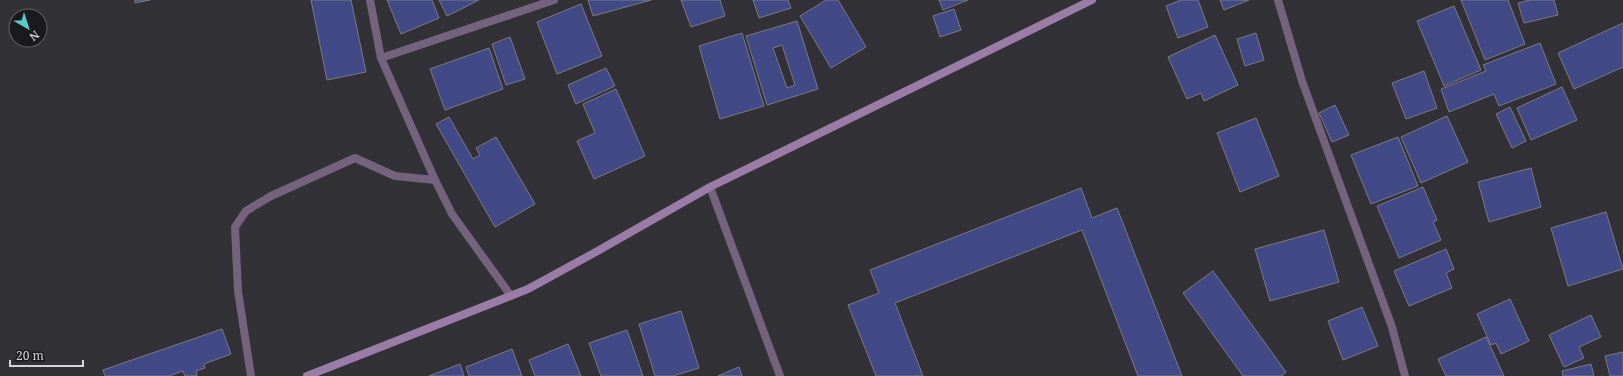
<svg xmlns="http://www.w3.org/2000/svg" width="1623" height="376" font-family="'Noto Serif',serif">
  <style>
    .building { fill: #414986; stroke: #7a7b81; fill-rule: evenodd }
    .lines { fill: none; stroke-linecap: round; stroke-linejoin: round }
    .minor { stroke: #75637d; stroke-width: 8 }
    .secondary { stroke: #9a7da6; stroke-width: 8 }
  </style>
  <rect width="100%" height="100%" fill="#323136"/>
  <g class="building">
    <polygon points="135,0 150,0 135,3"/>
    <polygon points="311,0 351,0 366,72 327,80"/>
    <polygon points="387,0 432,0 439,18 401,34"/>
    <polygon points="439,0 479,0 447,16"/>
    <polygon points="588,0 651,0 593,16"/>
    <polygon points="681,0 720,0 725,16 691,27"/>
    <polygon points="753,0 788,0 791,8 759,18"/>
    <polygon points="826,0 838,0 866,47 831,68 800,16"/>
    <polygon points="939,0 968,0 943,10"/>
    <polygon points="1181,0 1198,0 1208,27 1178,38 1166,6"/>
    <polygon points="1220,0 1249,0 1224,10"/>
    <polygon points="1461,0 1508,0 1525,44 1485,60"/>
    <polygon points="1530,0 1554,0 1558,15 1524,23 1518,3"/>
    <polygon points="581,4 602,56 557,74 537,22"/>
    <polygon points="1454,6 1481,70 1444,86 1417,21"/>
    <polygon points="954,9 961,30 940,37 933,16"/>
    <path d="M797,21L818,89L767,105L746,36ZM782,45L795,85L787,88L773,48Z"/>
    <polygon points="1623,23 1623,67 1574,89 1558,53"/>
    <polygon points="742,33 764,106 720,119 699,46"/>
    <polygon points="1256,33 1264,60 1245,66 1237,39"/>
    <polygon points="1215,35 1238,85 1204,101 1201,93 1187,99 1168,57"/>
    <polygon points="510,37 525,79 506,85 492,44"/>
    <polygon points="1540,43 1556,84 1499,106 1494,94 1449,112 1441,89 1486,71 1483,65"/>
    <polygon points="489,48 503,89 445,110 430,69"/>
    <polygon points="606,68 615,86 576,104 568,85"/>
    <polygon points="1424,71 1437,108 1406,119 1392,83"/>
    <polygon points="1562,87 1577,120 1531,140 1517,108"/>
    <polygon points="616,89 645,156 594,179 577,141 595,133 583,104"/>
    <polygon points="1335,105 1349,135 1332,142 1319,113"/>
    <polygon points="1510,107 1526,141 1512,148 1496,114"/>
    <polygon points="1447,116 1468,162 1421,183 1401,137"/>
    <polygon points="449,117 473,159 480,155 476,148 496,137 535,204 495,227 436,124"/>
    <polygon points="1256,118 1279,176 1240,192 1217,133"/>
    <polygon points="1398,137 1418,186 1371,204 1351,155"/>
    <polygon points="1531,168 1541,207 1489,222 1478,182"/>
    <polygon points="1423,187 1437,220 1433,222 1441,240 1399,258 1377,206"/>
    <polygon points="1081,188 1092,218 1117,208 1182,376 1138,376 1082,230 895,303 923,376 876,376 848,305 879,293 870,270"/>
    <polygon points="1606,212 1623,269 1568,286 1551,228"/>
    <polygon points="1324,230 1339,282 1270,301 1255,249"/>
    <polygon points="1446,249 1454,269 1446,273 1452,288 1409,306 1394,271"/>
    <polygon points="1213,271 1286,372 1282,376 1243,376 1183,293"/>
    <polygon points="1510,299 1529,341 1501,354 1496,343 1491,345 1477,314"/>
    <polygon points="1362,307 1378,346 1343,360 1328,321"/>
    <polygon points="681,311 699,368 673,376 655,376 639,324"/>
    <polygon points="1591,315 1601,337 1579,347 1584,358 1564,367 1549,335"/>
    <polygon points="222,329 231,354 204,364 205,368 196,371 197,376 185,376 183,371 169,376 105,376 103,370"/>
    <polygon points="627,330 643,376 601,376 589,343"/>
    <polygon points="1486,337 1504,376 1446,376 1438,359"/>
    <polygon points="568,344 581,376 535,376 529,360"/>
    <polygon points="512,349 522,376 469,376 466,367"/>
    <polygon points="1623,352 1623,376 1610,376 1605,356"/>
    <polygon points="460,364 464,376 429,376"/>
    <polygon points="1591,364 1594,376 1563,376 1562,371"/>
    <polygon points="739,367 742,376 718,376"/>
  </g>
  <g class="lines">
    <g class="minor">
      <polyline points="370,0 381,58 435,180 452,214 511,296"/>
      <polyline points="1278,0 1302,81 1392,327 1405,376"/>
      <polyline points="381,58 554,0"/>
      <polyline points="710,187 780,376"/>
      <polyline points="251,376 238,291 235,227 246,211 271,196 355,158 395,176 435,180"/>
    </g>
    <polyline class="secondary" points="307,376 528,289 594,253 710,187 1092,0"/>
  </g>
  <g transform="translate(28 28) rotate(141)"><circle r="19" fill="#1a191c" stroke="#646366"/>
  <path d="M0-3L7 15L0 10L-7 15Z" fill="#52cdce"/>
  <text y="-6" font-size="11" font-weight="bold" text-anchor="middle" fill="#d4d3d6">N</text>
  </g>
  <path d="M10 360v6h73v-6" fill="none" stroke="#d4d3d6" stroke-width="2"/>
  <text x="16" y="360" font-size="12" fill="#d4d3d6" stroke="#1a191c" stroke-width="3" paint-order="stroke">20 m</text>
</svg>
